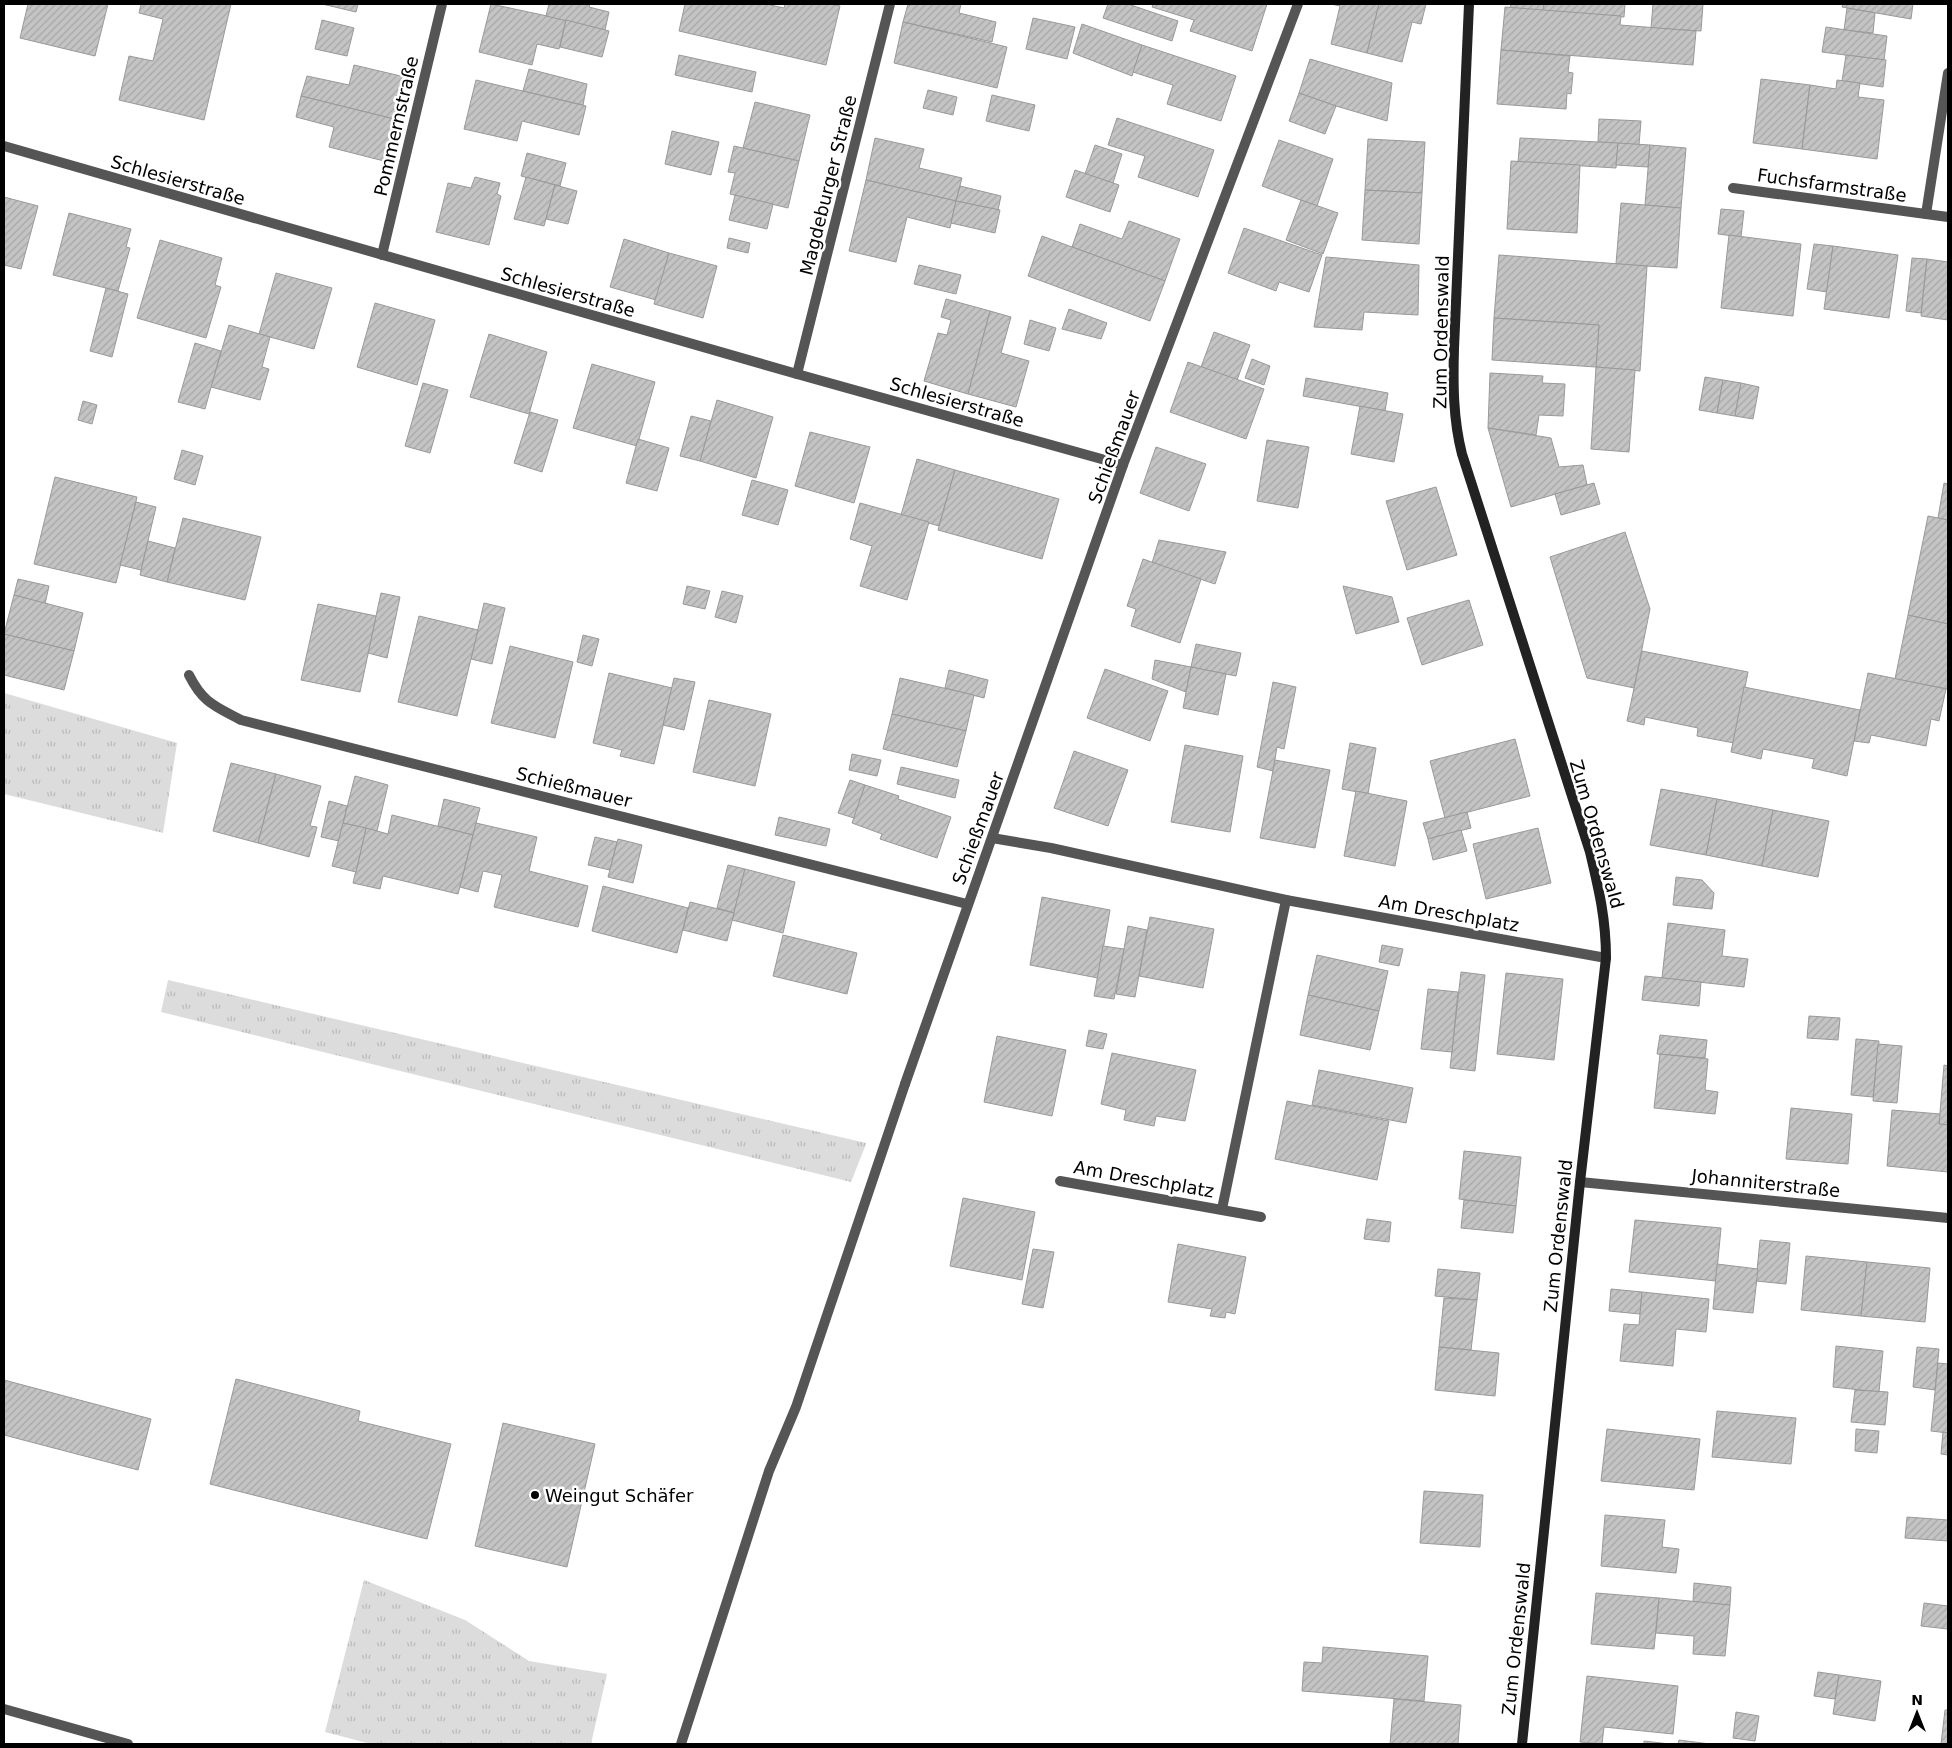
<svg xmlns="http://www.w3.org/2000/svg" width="1952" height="1748" font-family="'DejaVu Sans',sans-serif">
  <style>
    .grass { fill: url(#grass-tufts) }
    .building { fill: url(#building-hatch); stroke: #999 }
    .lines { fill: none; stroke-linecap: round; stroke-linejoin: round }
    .lane { stroke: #555; stroke-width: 10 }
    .street { stroke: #555; stroke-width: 10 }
    .secondary { stroke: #222; stroke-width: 10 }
    .poi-dot { fill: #000; stroke: #fff; stroke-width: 2 }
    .labels { text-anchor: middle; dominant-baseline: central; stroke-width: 5; stroke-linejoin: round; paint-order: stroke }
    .street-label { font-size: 18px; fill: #000; stroke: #fff }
    .poi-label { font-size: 18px; fill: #000; stroke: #fff; text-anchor: start }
  </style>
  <defs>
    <pattern id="grass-tufts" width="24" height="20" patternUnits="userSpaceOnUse" patternTransform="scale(1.25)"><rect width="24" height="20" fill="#dcdcdc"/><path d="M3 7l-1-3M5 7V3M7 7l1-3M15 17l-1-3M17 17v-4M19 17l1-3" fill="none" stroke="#bbb"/></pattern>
    <pattern id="building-hatch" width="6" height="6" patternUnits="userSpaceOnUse" patternTransform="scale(1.25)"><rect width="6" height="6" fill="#c4c4c4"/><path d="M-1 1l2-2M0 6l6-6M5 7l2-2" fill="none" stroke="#a7a7a7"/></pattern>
  </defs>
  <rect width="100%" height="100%" fill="#fff"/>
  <g class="grass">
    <polygon points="4,693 177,743 163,833 4,794"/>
    <polygon points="168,980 866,1143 866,1144 851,1182 161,1012"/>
    <polygon points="364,1580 465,1620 529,1661 607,1674 591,1744 371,1744 325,1732"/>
  </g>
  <g class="building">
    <polygon points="28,4 108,4 95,56 20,38"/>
    <polygon points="141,4 231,4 204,120 119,100 129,56 153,61 163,19 139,13"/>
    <polygon points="322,4 358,4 356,12"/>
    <polygon points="491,4 566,20 559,49 537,44 532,65 479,52"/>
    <polygon points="549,4 590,4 589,7 609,12 605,30 546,16"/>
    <polygon points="685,4 766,4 784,8 785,4 831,4 840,6 826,65 679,31"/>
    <polygon points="908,4 961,4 959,13 996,22 992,42 903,22"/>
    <polygon points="1108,4 1128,4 1178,21 1172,41 1103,18"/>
    <polygon points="1153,4 1267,4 1252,51 1190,31 1194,20 1152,7"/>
    <polygon points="1331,4 1379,4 1367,53 1331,44 1340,6"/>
    <polygon points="1379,4 1426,4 1421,24 1412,22 1402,62 1367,53"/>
    <polygon points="1511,4 1544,4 1543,11 1510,8"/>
    <polygon points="1544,4 1625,4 1624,17 1543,11"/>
    <polygon points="1653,4 1703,4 1701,31 1651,28"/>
    <polygon points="1843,4 1913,4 1911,19 1842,7"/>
    <polygon points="1505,7 1621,16 1620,25 1696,31 1693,65 1501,50"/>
    <polygon points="1847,8 1875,13 1873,33 1844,30"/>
    <polygon points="1033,18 1075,27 1067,59 1026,49"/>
    <polygon points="322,20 354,28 347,56 315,49"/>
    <polygon points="566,20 609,31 602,57 560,47"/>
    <polygon points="903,22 1007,47 997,88 894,63"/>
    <polygon points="1082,24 1142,45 1132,76 1073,53"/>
    <polygon points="1826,27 1887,36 1884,60 1822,52"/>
    <polygon points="1142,45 1236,76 1221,121 1167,104 1173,85 1133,72"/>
    <polygon points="1501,50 1570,56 1568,72 1573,73 1571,94 1567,93 1566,109 1497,104"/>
    <polygon points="679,55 756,72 752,92 675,75"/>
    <polygon points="1846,55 1886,60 1883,87 1842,81"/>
    <polygon points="1310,59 1392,83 1387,121 1336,106 1299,93"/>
    <polygon points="354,65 405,77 394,119 301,96 307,76 349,85"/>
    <polygon points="529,69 587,84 583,105 523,91"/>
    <polygon points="1761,79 1810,85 1802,149 1753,143"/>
    <polygon points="476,80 586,106 579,135 522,121 517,141 464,129"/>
    <polygon points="1837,80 1860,83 1858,97 1884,100 1877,159 1802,149 1810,85 1836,89"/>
    <polygon points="928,90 957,97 953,115 923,108"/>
    <polygon points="1299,93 1336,106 1325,134 1289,121"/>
    <polygon points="992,95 1035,105 1029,131 986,121"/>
    <polygon points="301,96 394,119 384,161 329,147 334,127 296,117"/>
    <polygon points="755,102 810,115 799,161 743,148"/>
    <polygon points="1117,118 1214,150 1198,197 1138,177 1145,156 1108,145"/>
    <polygon points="1599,119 1641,121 1639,145 1598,142"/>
    <polygon points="672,131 719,142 711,175 665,164"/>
    <polygon points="875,138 924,149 919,168 962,178 956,201 866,180"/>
    <polygon points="1520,138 1618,143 1616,168 1518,162"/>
    <polygon points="1368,139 1425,142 1422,193 1365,190"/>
    <polygon points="1279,140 1333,159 1317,206 1262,186"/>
    <polygon points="1618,143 1650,145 1648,167 1616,165"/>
    <polygon points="1095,145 1122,154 1113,183 1085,174"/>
    <polygon points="1650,145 1686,148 1681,208 1645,205"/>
    <polygon points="734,146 799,161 788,208 730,194 735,173 728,172"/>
    <polygon points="527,153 566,163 560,186 521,176"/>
    <polygon points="1511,161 1580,165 1577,233 1507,229"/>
    <polygon points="1075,170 1119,185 1110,212 1066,197"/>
    <polygon points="475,177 500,183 497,194 501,196 489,245 436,232 448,183 471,188"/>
    <polygon points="526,177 555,185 544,226 514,219"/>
    <polygon points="866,180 956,201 950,228 907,217 896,262 849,251"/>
    <polygon points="555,185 577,191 568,224 546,219"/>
    <polygon points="960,186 1001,196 998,210 956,201"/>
    <polygon points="1365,190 1422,193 1419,244 1362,240"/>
    <polygon points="735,195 773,204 767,229 729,220"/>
    <polygon points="4,197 38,206 21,269 4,265"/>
    <polygon points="1301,200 1338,213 1323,254 1286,240"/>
    <polygon points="956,201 1000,210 995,233 951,223"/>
    <polygon points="1621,203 1681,208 1677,268 1616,264"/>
    <polygon points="1721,209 1744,211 1741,237 1718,234"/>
    <polygon points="69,213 131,229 126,247 130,248 118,291 53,275"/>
    <polygon points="1129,221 1180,239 1165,281 1072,247 1080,224 1122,239"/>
    <polygon points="1244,228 1322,255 1309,292 1279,282 1276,291 1228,273"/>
    <polygon points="1729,235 1801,244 1793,316 1721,308"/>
    <polygon points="1042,236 1165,281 1150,321 1028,276"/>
    <polygon points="729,238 750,243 748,253 727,248"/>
    <polygon points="624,239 669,253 656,300 610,287"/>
    <polygon points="160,240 222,258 215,285 221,287 206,338 137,318"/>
    <polygon points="1814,244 1833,246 1827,292 1807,289"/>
    <polygon points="1833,246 1898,255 1889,318 1824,309"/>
    <polygon points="669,253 717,266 703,318 654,304"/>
    <polygon points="1499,255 1647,266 1640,371 1596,367 1599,325 1494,318"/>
    <polygon points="1326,257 1419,265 1418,315 1364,312 1362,330 1314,327"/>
    <polygon points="1912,258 1927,259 1921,313 1906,311"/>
    <polygon points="1927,259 1948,262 1948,320 1921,316"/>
    <polygon points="919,265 961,275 956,294 914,284"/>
    <polygon points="276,273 332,288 314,349 259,334"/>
    <polygon points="106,288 128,294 112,357 90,351"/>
    <polygon points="946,299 990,311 968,394 924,381 938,333 947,335 951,320 941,317"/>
    <polygon points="375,303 435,320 417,385 357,367"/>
    <polygon points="1069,309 1107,323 1101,339 1062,329"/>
    <polygon points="990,311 1011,317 1001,353 1029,361 1016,407 968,394"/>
    <polygon points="1494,318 1599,325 1596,367 1492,360"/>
    <polygon points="1030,320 1056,328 1049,351 1024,344"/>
    <polygon points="229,325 270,337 262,367 269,369 260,400 211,387"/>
    <polygon points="1214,332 1250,345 1237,380 1201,367"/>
    <polygon points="489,334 547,352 529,414 470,397"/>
    <polygon points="195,343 221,351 205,409 178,402"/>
    <polygon points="1252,359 1270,366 1264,385 1245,378"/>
    <polygon points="1188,362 1264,389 1246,439 1170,412"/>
    <polygon points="592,364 655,382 637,446 573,428"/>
    <polygon points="1596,367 1635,370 1629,452 1591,449"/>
    <polygon points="1490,373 1543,376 1542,383 1565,384 1563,416 1539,415 1536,435 1488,428"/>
    <polygon points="1705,377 1723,380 1717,413 1699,410"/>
    <polygon points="1306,378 1388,393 1385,411 1303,396"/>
    <polygon points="1723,380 1741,383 1735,416 1717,413"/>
    <polygon points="423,383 448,390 430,453 405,446"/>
    <polygon points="1741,383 1759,387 1753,419 1735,416"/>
    <polygon points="717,400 773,417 756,478 700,461"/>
    <polygon points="83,401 97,405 92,424 78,420"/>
    <polygon points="1360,406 1403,414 1394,462 1351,454"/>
    <polygon points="530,412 558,420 542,472 514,463"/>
    <polygon points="691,416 711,421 700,461 680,456"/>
    <polygon points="1488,428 1551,438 1559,467 1583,465 1587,485 1511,507"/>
    <polygon points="810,432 870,447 854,503 795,486"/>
    <polygon points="638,439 669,448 657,491 626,483"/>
    <polygon points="1267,440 1309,447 1298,508 1257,501"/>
    <polygon points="1156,447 1206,464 1189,511 1140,493"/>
    <polygon points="182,450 203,456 195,485 174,479"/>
    <polygon points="917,459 955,470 939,526 901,515"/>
    <polygon points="955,470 1059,499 1042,559 938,530"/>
    <polygon points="55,477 137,497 116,583 34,564"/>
    <polygon points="752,480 788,490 778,525 742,515"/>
    <polygon points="1594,483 1600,504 1561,515 1555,494"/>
    <polygon points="1944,483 1948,484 1948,520 1938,518"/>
    <polygon points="1436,487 1457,555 1407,570 1386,501"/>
    <polygon points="136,502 156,507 141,570 120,565"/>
    <polygon points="860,503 929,522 907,600 860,586 872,546 850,539"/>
    <polygon points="1928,516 1948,520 1948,624 1908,615"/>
    <polygon points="183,518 261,537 245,600 167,582"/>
    <polygon points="1625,532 1650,609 1634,688 1587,678 1550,557"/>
    <polygon points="1159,540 1226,552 1215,584 1152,563"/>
    <polygon points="148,541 175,548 167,582 140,575"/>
    <polygon points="1143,559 1201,579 1180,643 1131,626 1136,609 1127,606"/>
    <polygon points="18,579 49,586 45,604 14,595"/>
    <polygon points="687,586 710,591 705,609 683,604"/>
    <polygon points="1343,586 1392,597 1399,622 1356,634"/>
    <polygon points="722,591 743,596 736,623 715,617"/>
    <polygon points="381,593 400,597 387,658 368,653"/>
    <polygon points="14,595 83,613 74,651 4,634"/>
    <polygon points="1469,600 1483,645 1422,665 1407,618"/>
    <polygon points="484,603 505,608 492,664 471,659"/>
    <polygon points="318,604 376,616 360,692 301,680"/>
    <polygon points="1908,615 1948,624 1948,689 1895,679"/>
    <polygon points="419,616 478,630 457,716 398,702"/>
    <polygon points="4,634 74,651 64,690 4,675"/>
    <polygon points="583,635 599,639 592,666 577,662"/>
    <polygon points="1196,644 1241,653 1236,676 1191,667"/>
    <polygon points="510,646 573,662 555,738 491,723"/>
    <polygon points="1642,651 1748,672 1734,743 1697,736 1698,728 1645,717 1644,725 1627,721"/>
    <polygon points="1155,660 1191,667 1186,692 1152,679"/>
    <polygon points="1191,667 1226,674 1218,715 1183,708"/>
    <polygon points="1105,669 1168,691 1150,741 1087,718"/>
    <polygon points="949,670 988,680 984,698 945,688"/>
    <polygon points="609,673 672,688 654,764 620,756 622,750 593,743"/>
    <polygon points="1868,673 1946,689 1939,721 1931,719 1926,746 1871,735 1869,743 1854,741"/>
    <polygon points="674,678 695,682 684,730 663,725"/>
    <polygon points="900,678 974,695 966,731 892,714"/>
    <polygon points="1273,682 1296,687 1284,749 1277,747 1273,771 1257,767"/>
    <polygon points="1744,687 1860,710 1847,776 1812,768 1814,759 1763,749 1761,759 1731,752"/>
    <polygon points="709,700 771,714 755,786 693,772"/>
    <polygon points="892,714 966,731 957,767 883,749"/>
    <polygon points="1515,739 1530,796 1445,818 1430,761"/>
    <polygon points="1350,743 1376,748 1368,794 1342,789"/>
    <polygon points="1185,745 1243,756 1230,832 1171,822"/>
    <polygon points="1074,751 1128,770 1108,826 1054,808"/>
    <polygon points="852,754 881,760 877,776 849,770"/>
    <polygon points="1275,760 1330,770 1315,848 1260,838"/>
    <polygon points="231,763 276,774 258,843 213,831"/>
    <polygon points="901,767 959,780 955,798 897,784"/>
    <polygon points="276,774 321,786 310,826 317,827 309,857 258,843"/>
    <polygon points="355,776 388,785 377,831 343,823"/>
    <polygon points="850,780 865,785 854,818 838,813"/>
    <polygon points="865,785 899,796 898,799 951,817 937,858 880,839 882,834 852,823"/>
    <polygon points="1661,789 1717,799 1706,855 1650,845"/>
    <polygon points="1356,791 1407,801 1395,866 1344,856"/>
    <polygon points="444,799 480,808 473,835 438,826"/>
    <polygon points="1717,799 1773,810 1762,866 1706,855"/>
    <polygon points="329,801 347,806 339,841 321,837"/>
    <polygon points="1773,810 1829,821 1818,877 1762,866"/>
    <polygon points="1467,812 1471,828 1428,839 1423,823"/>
    <polygon points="392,815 473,835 458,894 383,876 380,889 353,883 366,828 388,834"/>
    <polygon points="779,817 830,829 826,846 775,835"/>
    <polygon points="343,823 366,828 356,872 332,866"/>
    <polygon points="476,823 537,837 529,871 588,886 578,927 494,907 502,875 483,871 478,892 460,887"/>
    <polygon points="1538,828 1551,883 1486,899 1473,844"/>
    <polygon points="1461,830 1467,851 1433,860 1428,839"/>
    <polygon points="595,837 617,842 610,870 588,865"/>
    <polygon points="618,839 642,845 633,883 608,877"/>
    <polygon points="728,865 745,869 734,913 717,908"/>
    <polygon points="745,869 795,882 783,933 732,920"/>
    <polygon points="1676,877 1702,880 1714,893 1712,909 1673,905"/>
    <polygon points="603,886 688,908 677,953 592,931"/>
    <polygon points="1042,897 1110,910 1098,978 1030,965"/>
    <polygon points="690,902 734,913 727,941 683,930"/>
    <polygon points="1150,917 1214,929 1203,988 1139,976"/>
    <polygon points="1668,923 1725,930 1722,956 1748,959 1744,987 1662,978"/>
    <polygon points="1128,926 1147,930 1135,997 1116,994"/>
    <polygon points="783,935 857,953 847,994 773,976"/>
    <polygon points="1382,945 1403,949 1399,966 1379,962"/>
    <polygon points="1103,946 1124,949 1114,999 1094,996"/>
    <polygon points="1317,955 1388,971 1379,1011 1308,995"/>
    <polygon points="1461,972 1485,975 1475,1071 1450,1068"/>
    <polygon points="1506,973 1563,979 1554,1060 1497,1054"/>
    <polygon points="1645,976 1701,982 1699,1006 1642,1000"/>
    <polygon points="1428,989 1458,992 1452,1052 1421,1049"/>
    <polygon points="1308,995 1379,1011 1370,1050 1300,1035"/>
    <polygon points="1809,1016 1840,1018 1838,1040 1807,1038"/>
    <polygon points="1089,1030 1107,1034 1103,1049 1086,1046"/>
    <polygon points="1660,1035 1707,1040 1705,1058 1657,1054"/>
    <polygon points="997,1036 1066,1050 1052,1116 984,1102"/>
    <polygon points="1856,1039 1879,1041 1873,1097 1851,1095"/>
    <polygon points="1878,1044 1902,1046 1897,1103 1873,1101"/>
    <polygon points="1112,1053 1196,1070 1185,1121 1156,1116 1154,1126 1124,1120 1126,1110 1101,1104"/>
    <polygon points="1660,1054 1708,1059 1705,1090 1718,1092 1715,1114 1654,1108"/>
    <polygon points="1944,1065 1948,1066 1948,1125 1939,1124"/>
    <polygon points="1319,1070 1413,1088 1406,1123 1312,1105"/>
    <polygon points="1287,1101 1389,1121 1377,1180 1275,1159"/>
    <polygon points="1791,1108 1852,1114 1848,1164 1786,1159"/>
    <polygon points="1892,1110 1940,1114 1939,1124 1948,1125 1948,1172 1887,1166"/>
    <polygon points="1464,1151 1521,1157 1516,1206 1459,1199"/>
    <polygon points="963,1198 1035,1212 1022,1280 950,1266"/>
    <polygon points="1464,1200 1516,1206 1513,1233 1461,1228"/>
    <polygon points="1367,1219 1391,1222 1389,1242 1364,1239"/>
    <polygon points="1635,1220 1721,1228 1716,1281 1629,1272"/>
    <polygon points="1760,1240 1790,1243 1786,1284 1756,1281"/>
    <polygon points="1178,1244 1246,1257 1235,1314 1226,1312 1225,1318 1210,1316 1212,1309 1168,1302"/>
    <polygon points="1033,1249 1054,1252 1043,1308 1022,1304"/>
    <polygon points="1806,1256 1867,1262 1861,1316 1801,1310"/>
    <polygon points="1867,1262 1930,1268 1925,1322 1861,1316"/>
    <polygon points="1717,1264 1758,1269 1753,1313 1713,1309"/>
    <polygon points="1438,1269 1480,1273 1477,1300 1435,1296"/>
    <polygon points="1611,1289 1642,1292 1640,1314 1609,1311"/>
    <polygon points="1642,1292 1709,1299 1706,1332 1676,1329 1673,1366 1620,1361 1624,1324 1639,1325"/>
    <polygon points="1444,1298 1477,1300 1471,1350 1439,1347"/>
    <polygon points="1836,1346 1883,1351 1879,1392 1833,1387"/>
    <polygon points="1439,1347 1499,1353 1495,1396 1435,1390"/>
    <polygon points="1917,1347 1939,1349 1935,1390 1913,1387"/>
    <polygon points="1938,1363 1948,1364 1948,1433 1931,1431"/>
    <polygon points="236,1379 360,1411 358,1421 451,1444 427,1539 210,1484"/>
    <polygon points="4,1380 151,1419 138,1470 4,1435"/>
    <polygon points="1855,1390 1888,1392 1885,1425 1851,1422"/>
    <polygon points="1717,1411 1796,1418 1791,1464 1712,1457"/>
    <polygon points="503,1423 595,1444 567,1567 475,1546"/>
    <polygon points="1607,1429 1700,1439 1694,1490 1601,1481"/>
    <polygon points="1856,1429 1879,1431 1877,1453 1855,1451"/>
    <polygon points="1943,1432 1948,1433 1948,1455 1941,1454"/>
    <polygon points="1424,1491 1483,1495 1480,1547 1420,1543"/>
    <polygon points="1605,1515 1665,1520 1662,1547 1679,1549 1676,1573 1601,1566"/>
    <polygon points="1907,1517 1948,1520 1948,1541 1905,1538"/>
    <polygon points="1694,1583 1731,1587 1730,1605 1693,1602"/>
    <polygon points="1596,1593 1659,1598 1654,1649 1591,1644"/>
    <polygon points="1659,1598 1730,1605 1725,1656 1693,1654 1694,1636 1656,1633"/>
    <polygon points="1924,1603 1948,1606 1948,1629 1921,1626"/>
    <polygon points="1323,1647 1428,1656 1424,1701 1302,1691 1304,1662 1322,1663"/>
    <polygon points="1818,1672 1839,1675 1835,1699 1814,1696"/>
    <polygon points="1839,1675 1881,1681 1875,1721 1833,1714"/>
    <polygon points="1587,1676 1678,1686 1673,1734 1604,1727 1602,1744 1580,1742"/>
    <polygon points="1394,1699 1461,1705 1458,1744 1390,1744"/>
    <polygon points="1945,1710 1948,1710 1948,1744 1941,1744"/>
    <polygon points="1736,1712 1759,1716 1755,1741 1733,1738"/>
    <polygon points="1679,1740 1710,1744 1678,1744"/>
    <polygon points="1644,1741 1670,1744 1644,1744"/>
  </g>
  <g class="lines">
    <g class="lane">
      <polyline points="1060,1181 1261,1217"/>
      <polyline points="4,1709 128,1744"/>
      <polyline points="681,1744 769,1471 796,1407 905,1084"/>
    </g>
    <g class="street">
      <polyline points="4,146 797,374 1123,465"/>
      <polyline points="1733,188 1948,217"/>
      <polyline points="1926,214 1948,73"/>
      <polyline points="382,255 442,4"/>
      <polyline points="797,374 890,4"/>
      <path d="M189,675C203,703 215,706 241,720L967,904"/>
      <polyline points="992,838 1051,848 1286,900 1606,958"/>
      <polyline points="905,1084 1123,465 1298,4"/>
      <polyline points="1580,1182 1948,1218"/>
      <polyline points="1222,1209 1286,900"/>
    </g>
    <path class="secondary" d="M1469,4L1454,348C1453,384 1453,419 1462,454L1590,852C1599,890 1606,919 1606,958L1580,1182L1522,1744"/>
  </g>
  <circle class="poi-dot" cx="535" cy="1495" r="5"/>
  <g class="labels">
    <g class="street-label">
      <text transform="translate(396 126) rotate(-77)">Pommernstraße</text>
      <text transform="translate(178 180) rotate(16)">Schlesierstraße</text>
      <text transform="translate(828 185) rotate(-76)">Magdeburger Straße</text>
      <text transform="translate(1832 185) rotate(8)">Fuchsfarmstraße</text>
      <text transform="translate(568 292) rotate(16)">Schlesierstraße</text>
      <text transform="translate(1441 332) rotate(-89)">Zum Ordenswald</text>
      <text transform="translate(957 402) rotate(16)">Schlesierstraße</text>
      <text transform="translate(1114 447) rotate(-70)">Schießmauer</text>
      <text transform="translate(574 787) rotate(14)">Schießmauer</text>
      <text transform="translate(978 828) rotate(-70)">Schießmauer</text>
      <text transform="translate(1597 834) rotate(74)">Zum Ordenswald</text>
      <text transform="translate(1449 913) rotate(10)">Am Dreschplatz</text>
      <text transform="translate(1144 1179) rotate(10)">Am Dreschplatz</text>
      <text transform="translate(1766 1183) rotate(6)">Johanniterstraße</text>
      <text transform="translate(1558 1236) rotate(-84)">Zum Ordenswald</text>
      <text transform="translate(1516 1639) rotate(-84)">Zum Ordenswald</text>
    </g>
    <g class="poi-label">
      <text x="545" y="1495">Weingut Schäfer</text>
    </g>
  </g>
  <rect width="1952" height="1748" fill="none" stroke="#000000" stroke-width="10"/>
  <g transform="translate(1917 1713)" stroke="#ffffff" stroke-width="4" paint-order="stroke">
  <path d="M0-4L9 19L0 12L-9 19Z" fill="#000000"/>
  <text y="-8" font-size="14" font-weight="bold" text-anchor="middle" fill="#000000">N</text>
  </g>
</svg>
